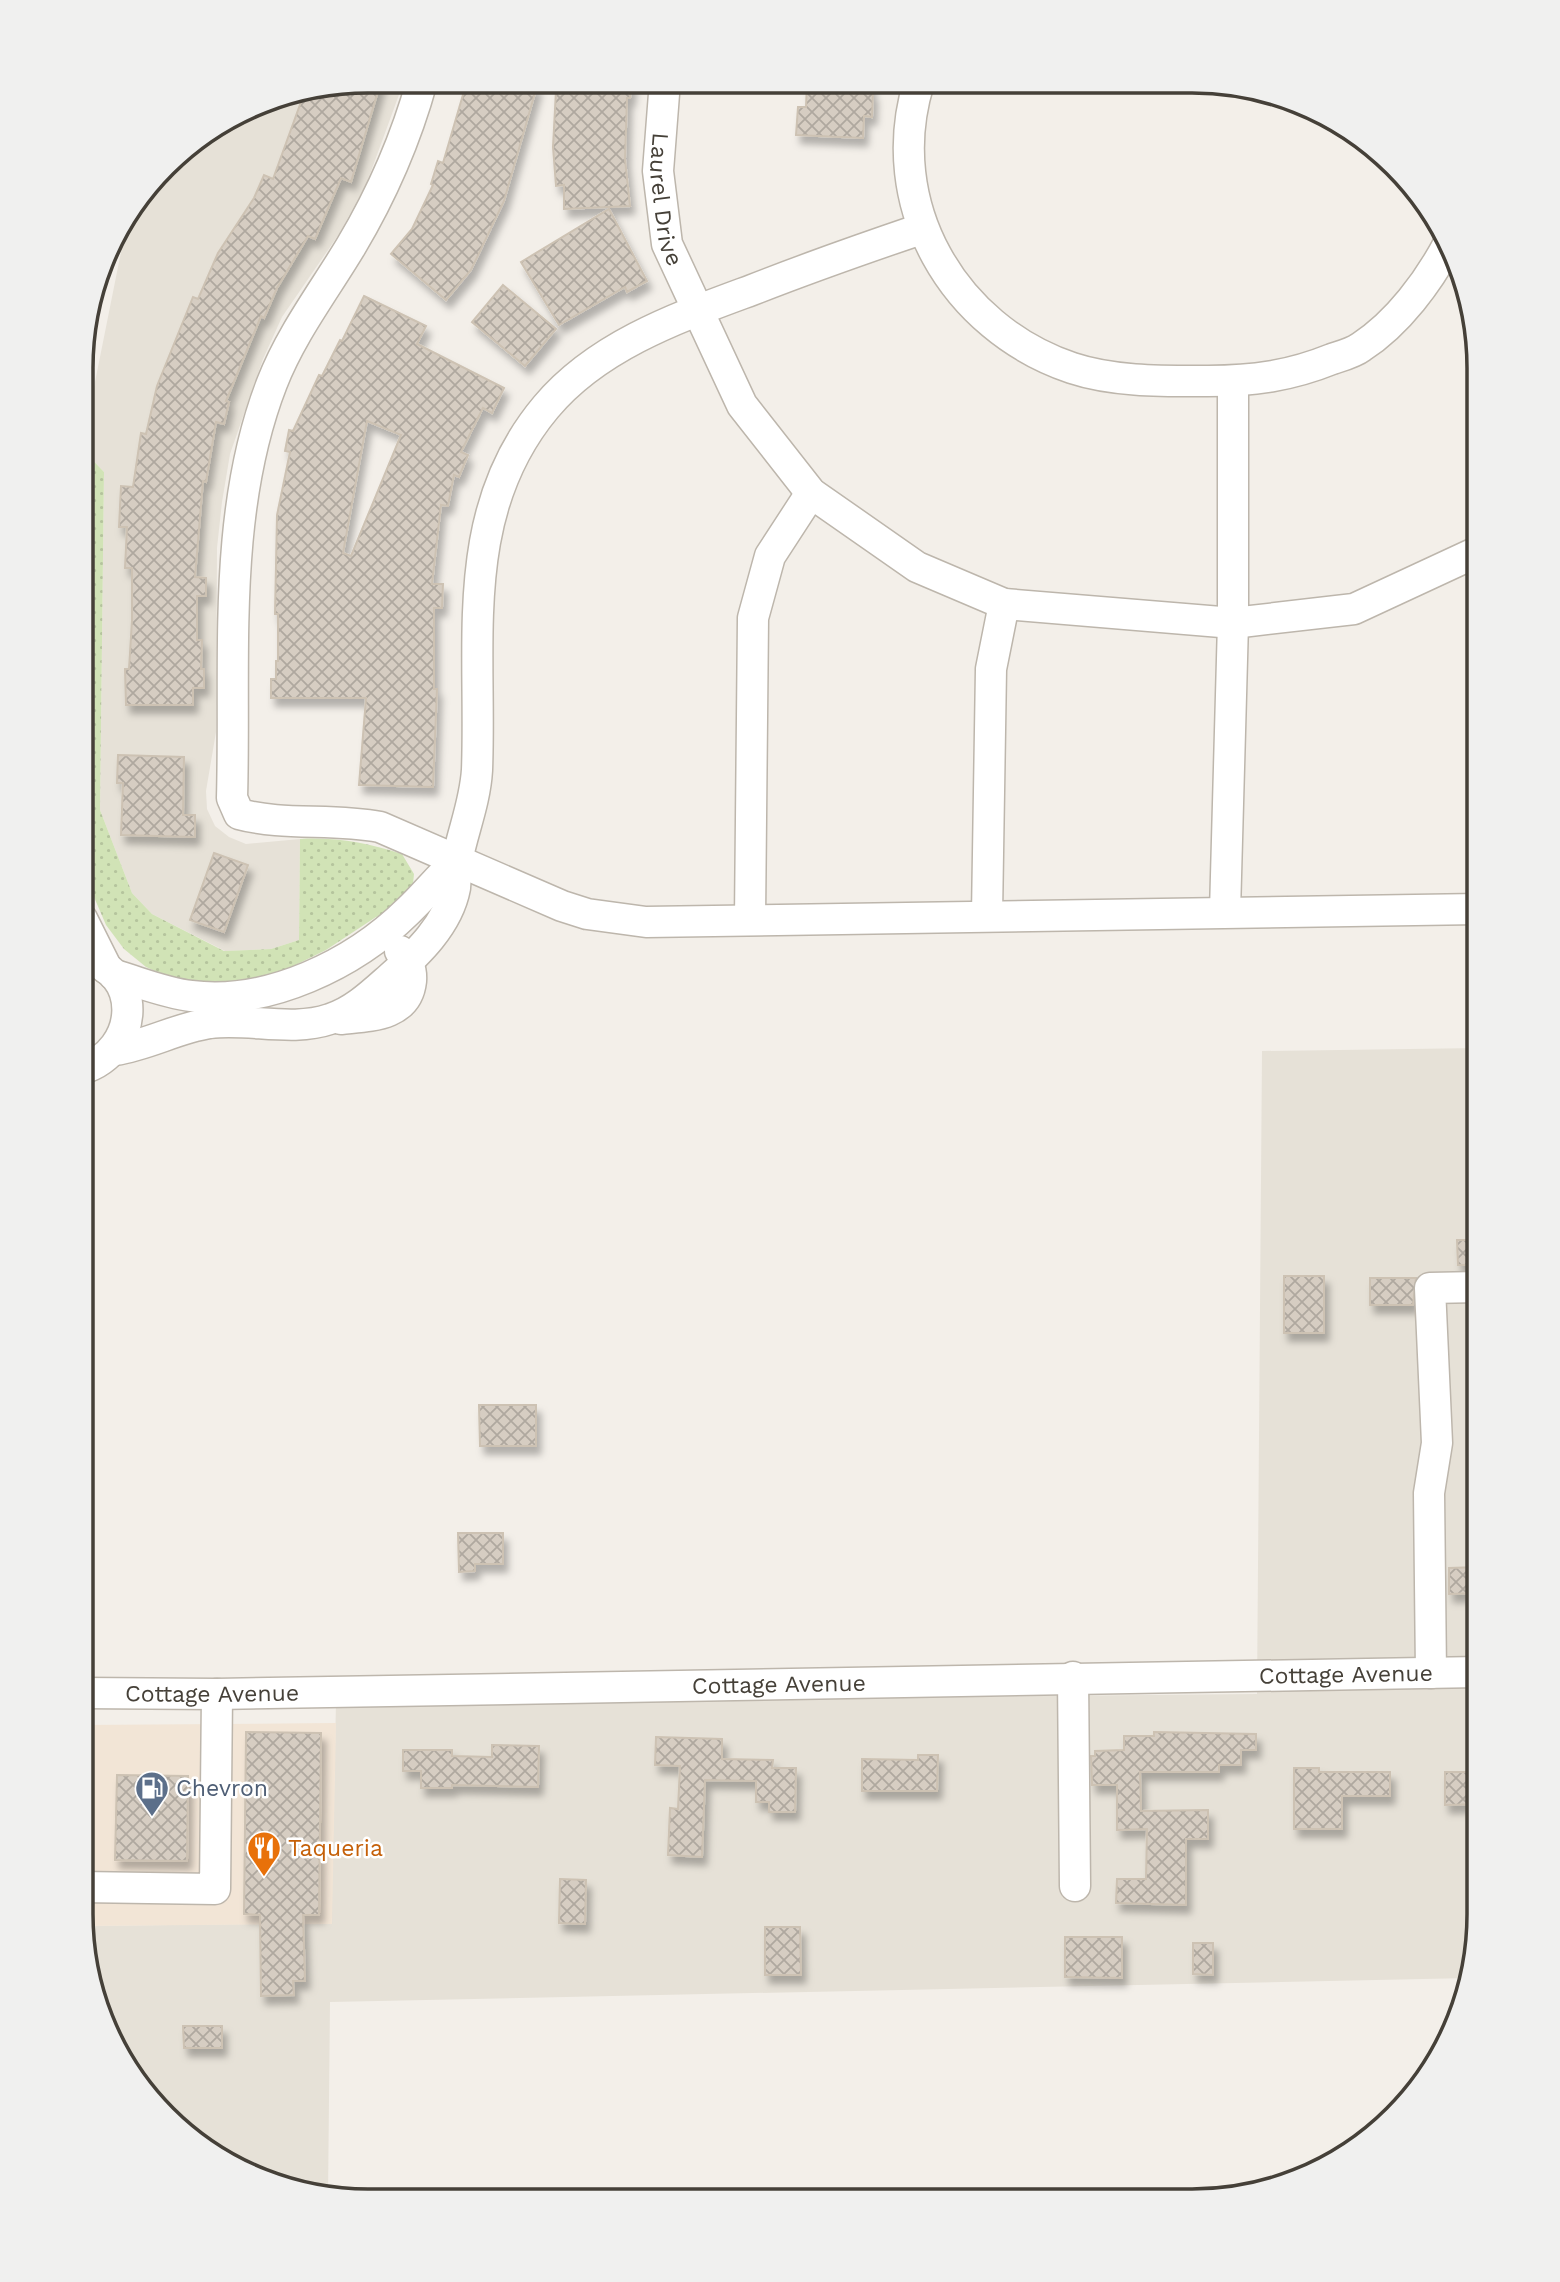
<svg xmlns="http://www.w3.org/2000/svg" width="1560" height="2282" font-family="'Work Sans',sans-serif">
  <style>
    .residential { fill: #e6e1d7 }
    .commercial { fill: #f2e5d6 }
    .park { fill: url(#park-dots) }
    .building { fill: url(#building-cross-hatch); stroke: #cdc2b3; stroke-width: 2; fill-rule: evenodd; filter: url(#shadow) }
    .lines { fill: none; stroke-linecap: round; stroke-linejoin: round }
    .minor-casing { stroke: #bdb6ac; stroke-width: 33 }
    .minor { stroke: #fff; stroke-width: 30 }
    .labels { text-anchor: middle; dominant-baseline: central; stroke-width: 5; stroke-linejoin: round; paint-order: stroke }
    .street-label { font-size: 23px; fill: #454038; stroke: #fff }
    .service-label { font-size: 23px; fill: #4e5e75; stroke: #fff; text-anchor: start }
    .food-label { font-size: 23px; fill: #c56008; stroke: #fff; text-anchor: start }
    .rim { fill: none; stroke: #454038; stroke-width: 3.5 }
  </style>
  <defs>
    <pattern id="park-dots" width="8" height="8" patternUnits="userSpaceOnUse" patternTransform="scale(1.75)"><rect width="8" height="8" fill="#d1e3b6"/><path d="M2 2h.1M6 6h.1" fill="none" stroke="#b5c49d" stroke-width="1.8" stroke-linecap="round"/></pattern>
    <pattern id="building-cross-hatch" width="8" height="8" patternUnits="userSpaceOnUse" patternTransform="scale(1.75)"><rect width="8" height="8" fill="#d6cdc2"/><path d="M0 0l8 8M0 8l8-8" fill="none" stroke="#afa89f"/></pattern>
    <filter id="shadow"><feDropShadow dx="4.5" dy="8" stdDeviation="3.5" flood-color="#0004"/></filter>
  </defs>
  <rect width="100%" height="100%" fill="#f3efe9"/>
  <g class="residential">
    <polygon points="368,81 404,81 366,185 339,234 282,317 263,359 230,454 222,502 217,548 216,732 206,791 207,809 215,826 229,837 246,844 300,839 299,940 271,949 225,951 152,914 132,893 100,810 104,472 83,450 83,442 129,212 179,152 275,96"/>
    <polygon points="1479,1048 1479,1934 1470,1978 330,2002 328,2198 258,2180 193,2142 140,2089 103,2025 83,1926 331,1923 336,1703 1257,1694 1262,1051"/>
  </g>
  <polygon class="commercial" points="336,1723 332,1924 83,1926 81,1725"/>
  <path class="park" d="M83,450L104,472L100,810L132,893L152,914L224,951L271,949L299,940L300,839C335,837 368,843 402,854L414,874L413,884L388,914L376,917L326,950L271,977L197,985L168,977L146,967L124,949L106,925L94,897L82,849Z"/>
  <g class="building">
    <polygon points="368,80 381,81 351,182 341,178 315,239 308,236 277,288 264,318 261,316 226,401 229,402 224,424 216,422 206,482 203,481 195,577 206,578 206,596 197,596 197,640 202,640 201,669 204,669 204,688 193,688 193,705 126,705 125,669 129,669 132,620 132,568 125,568 127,527 119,527 121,486 133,487 141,433 146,434 157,386 193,297 198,299 218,253 254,198 264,175 273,179 305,91"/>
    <polygon points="467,81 512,81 537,86 504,201 471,270 446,300 391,254 412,229 433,185 431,184 438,161 443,163"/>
    <polygon points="563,81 632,81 630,98 627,98 625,159 630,206 564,209 564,185 556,186 553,147 556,90 562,91"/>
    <polygon points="807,82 872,82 869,93 873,93 872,117 864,116 863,138 796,135 798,107 806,107"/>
    <polygon points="609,209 647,281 627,292 625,287 559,325 521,262"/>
    <polygon points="503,285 556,329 525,366 472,322"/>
    <path d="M364,296L426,326L417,344L504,388L492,413L483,408L461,452L468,455L459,477L454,475L448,506L441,505L432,584H443L442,608H434V689H437L433,787L359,785L366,698H271V679H276V661H278V614H275L277,515L290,452L285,451L289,430L293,431L319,375L322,376L340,340L342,341ZM367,421L401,435L351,556L343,553Z"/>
    <polygon points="118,755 184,757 183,815 195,815 195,837 121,835 123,783 117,783"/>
    <polygon points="214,853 248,865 224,932 190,920"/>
    <polygon points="1457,1240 1479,1240 1479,1265 1458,1265"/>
    <rect x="1284" y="1276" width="40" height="57"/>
    <polygon points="1370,1278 1416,1278 1413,1305 1370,1305"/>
    <polygon points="479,1405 536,1405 536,1446 480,1446"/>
    <polygon points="458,1533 503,1533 503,1564 475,1564 475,1571 459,1572"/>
    <polygon points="1479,1567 1479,1593 1449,1594 1449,1568"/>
    <polygon points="246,1732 321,1733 319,1915 303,1915 305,1981 293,1981 294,1995 261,1996 260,1915 244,1914"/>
    <polygon points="1154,1732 1256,1734 1256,1750 1241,1750 1241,1765 1219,1765 1219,1772 1140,1772 1141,1811 1208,1810 1208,1839 1186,1839 1186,1905 1116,1903 1117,1879 1146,1879 1147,1829 1117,1830 1117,1785 1092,1785 1091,1756 1095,1756 1095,1751 1124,1750 1124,1736 1154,1736"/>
    <polygon points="656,1737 722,1739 722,1759 773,1760 772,1768 796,1768 795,1812 769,1812 769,1802 756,1802 756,1781 705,1780 702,1857 668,1855 670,1808 678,1809 680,1766 655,1765"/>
    <polygon points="492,1745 539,1746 538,1787 452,1785 452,1788 421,1788 421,1771 403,1771 403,1750 452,1750 452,1756 492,1757"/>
    <polygon points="918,1755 938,1755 937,1791 862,1791 862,1759 918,1760"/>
    <polygon points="1294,1768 1319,1768 1319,1772 1390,1772 1390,1796 1342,1796 1342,1829 1294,1829"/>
    <polygon points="1445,1772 1479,1772 1479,1804 1445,1805"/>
    <polygon points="117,1775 188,1776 187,1861 115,1860"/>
    <polygon points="560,1879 586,1880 585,1924 559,1923"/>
    <polygon points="765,1927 800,1927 801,1975 765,1975"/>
    <polygon points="1065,1937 1122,1937 1122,1978 1065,1977"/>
    <polygon points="1193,1943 1213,1943 1213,1975 1193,1974"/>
    <polygon points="183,2026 222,2026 222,2048 184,2048"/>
  </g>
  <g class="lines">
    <g class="minor-casing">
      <g id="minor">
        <path d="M422,81C406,139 382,194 351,246C324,291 291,334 272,383C221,514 236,661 232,798L239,814C283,826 333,818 380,827L562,906L587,914L646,922L1479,909"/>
        <path id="s1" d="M665,81L658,171L667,244L742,405L811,493L917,567L1004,604L1233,623L1354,609L1479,551"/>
        <path d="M919,82C881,204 953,328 1072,368C1114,382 1164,381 1208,381C1253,381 1290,376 1332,359C1341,356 1353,353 1361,347C1398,323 1429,281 1449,243"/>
        <polyline points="1225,912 1233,623 1233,381"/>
        <polyline points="987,915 991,669 1004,604"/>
        <polyline points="82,919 107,969"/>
        <polyline points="750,919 753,618 770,556 811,493"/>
        <path d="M114,975C139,982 165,993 191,996C268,1006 354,964 408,911C425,895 439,877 457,861"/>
        <path d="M341,1019C368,1016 407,1017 411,981C412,969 408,960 400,951"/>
        <path d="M115,1050C148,1045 177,1028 210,1023C249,1018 292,1032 330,1019C353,1012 372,994 390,978C417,954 448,925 455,888C456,879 455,870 457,861C463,830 475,803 477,770C482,642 457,513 546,407C598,345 679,317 752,290C808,268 865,248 921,229"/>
        <path d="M82,1069C140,1051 145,970 82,958"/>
        <polyline points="1431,1673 1429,1493 1437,1443 1430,1288 1479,1287"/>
        <polyline points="1073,1677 1075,1886"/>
        <path id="s2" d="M81,1693L217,1694L1479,1672"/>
        <polyline points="81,1887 215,1889 217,1694"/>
      </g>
    </g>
    <use href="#minor" class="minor"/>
  </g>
  <defs>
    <g id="fuel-pin" transform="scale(1.75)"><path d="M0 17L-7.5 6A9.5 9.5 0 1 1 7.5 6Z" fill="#5c6f8a" stroke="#fff"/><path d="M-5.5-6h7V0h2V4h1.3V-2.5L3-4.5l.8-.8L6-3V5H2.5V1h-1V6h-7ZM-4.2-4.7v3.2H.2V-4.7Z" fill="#fff"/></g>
    <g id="restaurant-pin" transform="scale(1.75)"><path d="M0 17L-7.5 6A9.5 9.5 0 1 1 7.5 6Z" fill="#e8710a" stroke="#fff"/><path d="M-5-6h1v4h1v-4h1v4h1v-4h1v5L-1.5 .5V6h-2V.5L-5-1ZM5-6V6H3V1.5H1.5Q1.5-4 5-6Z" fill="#fff"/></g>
  </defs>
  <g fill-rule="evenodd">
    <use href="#fuel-pin" x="152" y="1788"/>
    <use href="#restaurant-pin" x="264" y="1848"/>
  </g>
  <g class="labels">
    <g class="street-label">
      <text stroke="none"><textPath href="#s1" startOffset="119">Laurel Drive</textPath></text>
      <text stroke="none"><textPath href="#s2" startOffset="1265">Cottage Avenue</textPath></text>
      <text stroke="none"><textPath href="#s2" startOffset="698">Cottage Avenue</textPath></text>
      <text stroke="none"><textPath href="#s2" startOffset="131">Cottage Avenue</textPath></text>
    </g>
    <g class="service-label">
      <text x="176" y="1788">Chevron</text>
    </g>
    <g class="food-label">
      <text x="288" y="1848">Taqueria</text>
    </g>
  </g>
  <path d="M0 0H1560V2282H0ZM368 93H1192A275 275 0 0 1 1467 368V1914A275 275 0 0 1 1192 2189H368A275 275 0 0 1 93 1914V368A275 275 0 0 1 368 93Z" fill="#f0f0ef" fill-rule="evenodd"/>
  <path class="rim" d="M368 93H1192A275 275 0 0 1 1467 368V1914A275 275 0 0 1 1192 2189H368A275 275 0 0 1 93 1914V368A275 275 0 0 1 368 93Z"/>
</svg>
